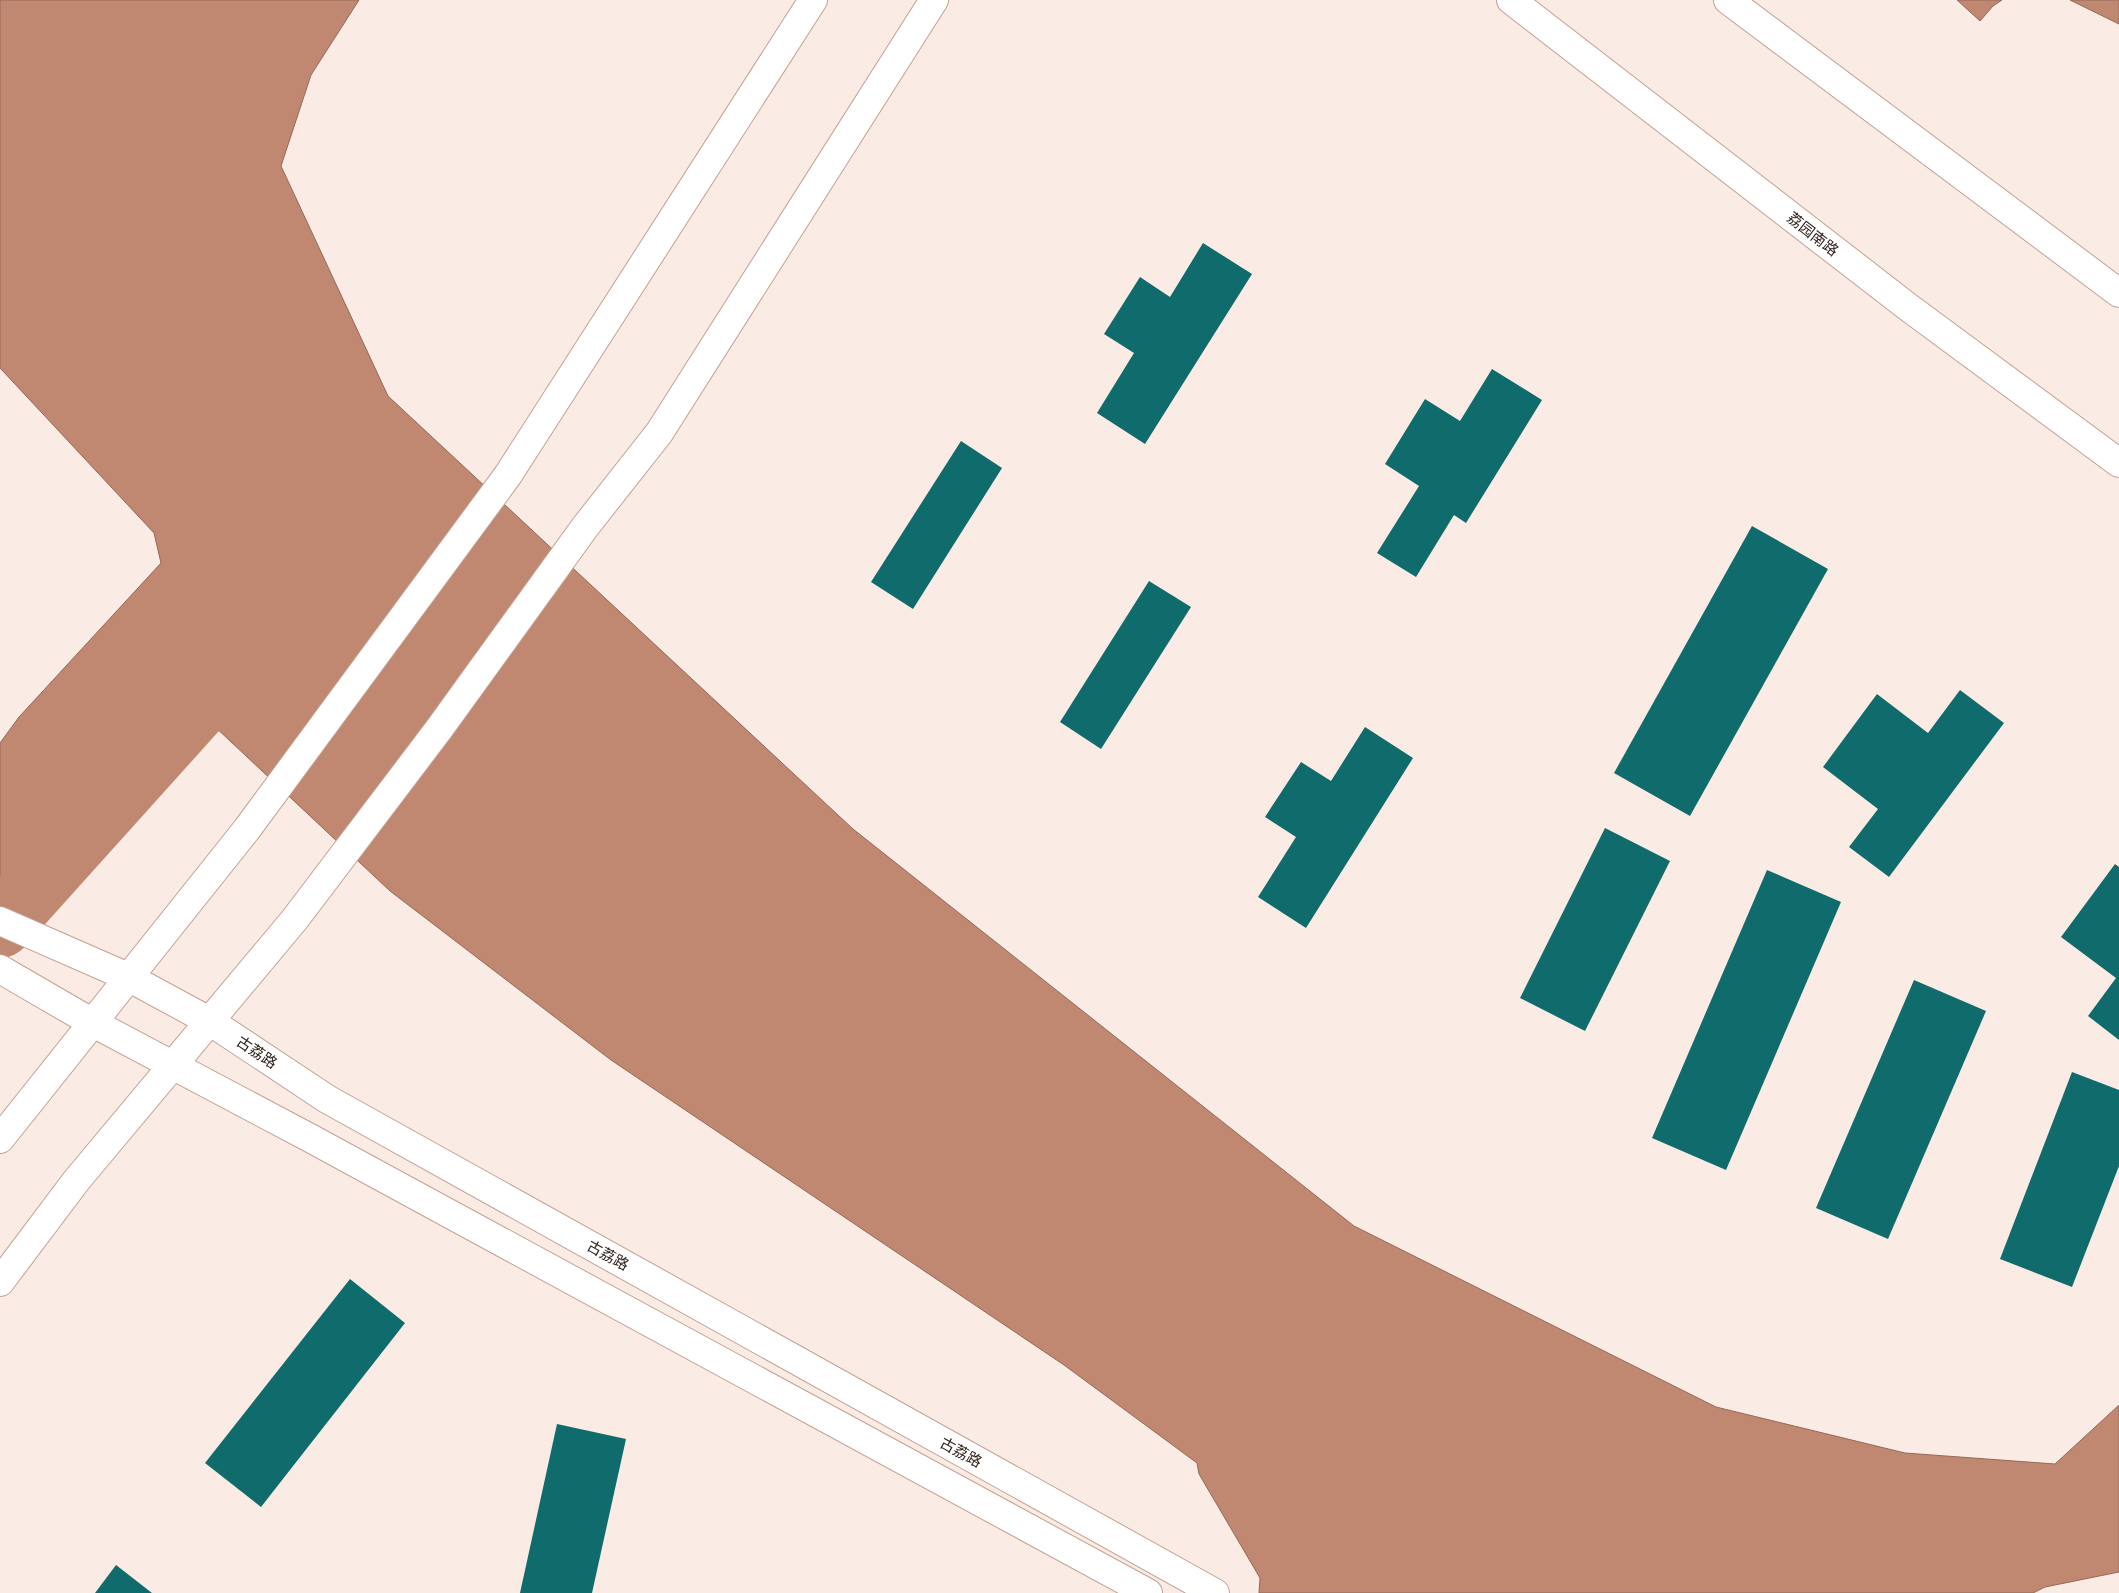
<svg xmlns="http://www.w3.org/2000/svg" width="2119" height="1593" font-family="'PT Sans Narrow','Noto Sans SC',sans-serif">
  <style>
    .water { fill: #c18871; stroke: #956957 }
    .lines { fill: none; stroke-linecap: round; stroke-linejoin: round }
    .river { stroke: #c18871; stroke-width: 66 }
    .building { fill: #106c6c }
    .secondary-casing { stroke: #c4a092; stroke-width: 30 }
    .primary-casing { stroke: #c4a092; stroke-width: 30 }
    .secondary { stroke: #fff; stroke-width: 28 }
    .primary { stroke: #fff; stroke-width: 28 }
    .labels { text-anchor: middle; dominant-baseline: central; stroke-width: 5; stroke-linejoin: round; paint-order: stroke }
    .street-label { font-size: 15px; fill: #2f211b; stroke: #fff }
  </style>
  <rect width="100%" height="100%" fill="#fbebe5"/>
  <g class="water">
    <polygon points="0,0 359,0 311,75 281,166 388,396 853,829 1354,1226 1716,1407 1905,1453 2055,1464 2119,1405 2119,1572 2045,1587 2033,1593 1259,1593 1260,1578 1199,1474 1197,1463 1064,1365 611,1060 390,891 197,710 109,759 0,910 0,743 19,717 161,563 154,533 0,368"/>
    <polygon points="1957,0 2002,0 1993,6 1980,21"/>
    <polygon points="2070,0 2119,0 2119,24"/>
  </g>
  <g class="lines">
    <polyline class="river" points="0,925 251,646"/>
  </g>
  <g class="building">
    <polygon points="1203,243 1252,274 1145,444 1097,413 1134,353 1104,334 1140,277 1170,297"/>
    <polygon points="1492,369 1542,400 1466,523 1454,515 1416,577 1377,553 1419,486 1385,464 1425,399 1460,421"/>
    <polygon points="961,441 1002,468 913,609 871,582"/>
    <polygon points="1752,526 1828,569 1690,816 1614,773"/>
    <polygon points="1149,581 1191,607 1101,749 1060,722"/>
    <polygon points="1960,690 2004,723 1889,877 1849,847 1878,809 1823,767 1877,694 1928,733"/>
    <polygon points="1365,727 1413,758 1306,928 1258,897 1296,837 1265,817 1301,762 1331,781"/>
    <polygon points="1605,828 1670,861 1585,1031 1520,998"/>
    <polygon points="2115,864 2119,867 2119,1040 2088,1016 2116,978 2061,937"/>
    <polygon points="1767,870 1841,902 1726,1170 1652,1138"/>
    <polygon points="1914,980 1986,1011 1888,1239 1816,1208"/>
    <polygon points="2072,1072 2119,1090 2119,1166 2072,1287 2000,1259"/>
    <polygon points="350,1279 405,1323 261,1507 205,1463"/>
    <polygon points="557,1424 626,1439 592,1593 520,1593"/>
    <polygon points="116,1565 152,1593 95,1593"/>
  </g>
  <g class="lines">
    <g class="secondary-casing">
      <g id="secondary">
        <polyline points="0,921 128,977 211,1022 327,1099 1215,1593"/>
        <polyline points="0,969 93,1023 310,1138 1148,1593"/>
        <polyline points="0,1139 247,829 508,475 813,0"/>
        <polyline points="0,1282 76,1181 295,919 439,729 585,527 659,433 934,0"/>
      </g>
    </g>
    <g class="primary-casing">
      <g id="primary">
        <polyline points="1511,0 1908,307 2119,463"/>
        <polyline points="1728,0 2119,293"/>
      </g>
    </g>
    <use href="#secondary" class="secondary"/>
    <use href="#primary" class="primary"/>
  </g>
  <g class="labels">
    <g class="street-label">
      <text transform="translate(1813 234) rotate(38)">荔园南路</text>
      <text transform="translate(257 1052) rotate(34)">古荔路</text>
      <text transform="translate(608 1255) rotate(29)">古荔路</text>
      <text transform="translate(961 1452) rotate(29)">古荔路</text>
    </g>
  </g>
</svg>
